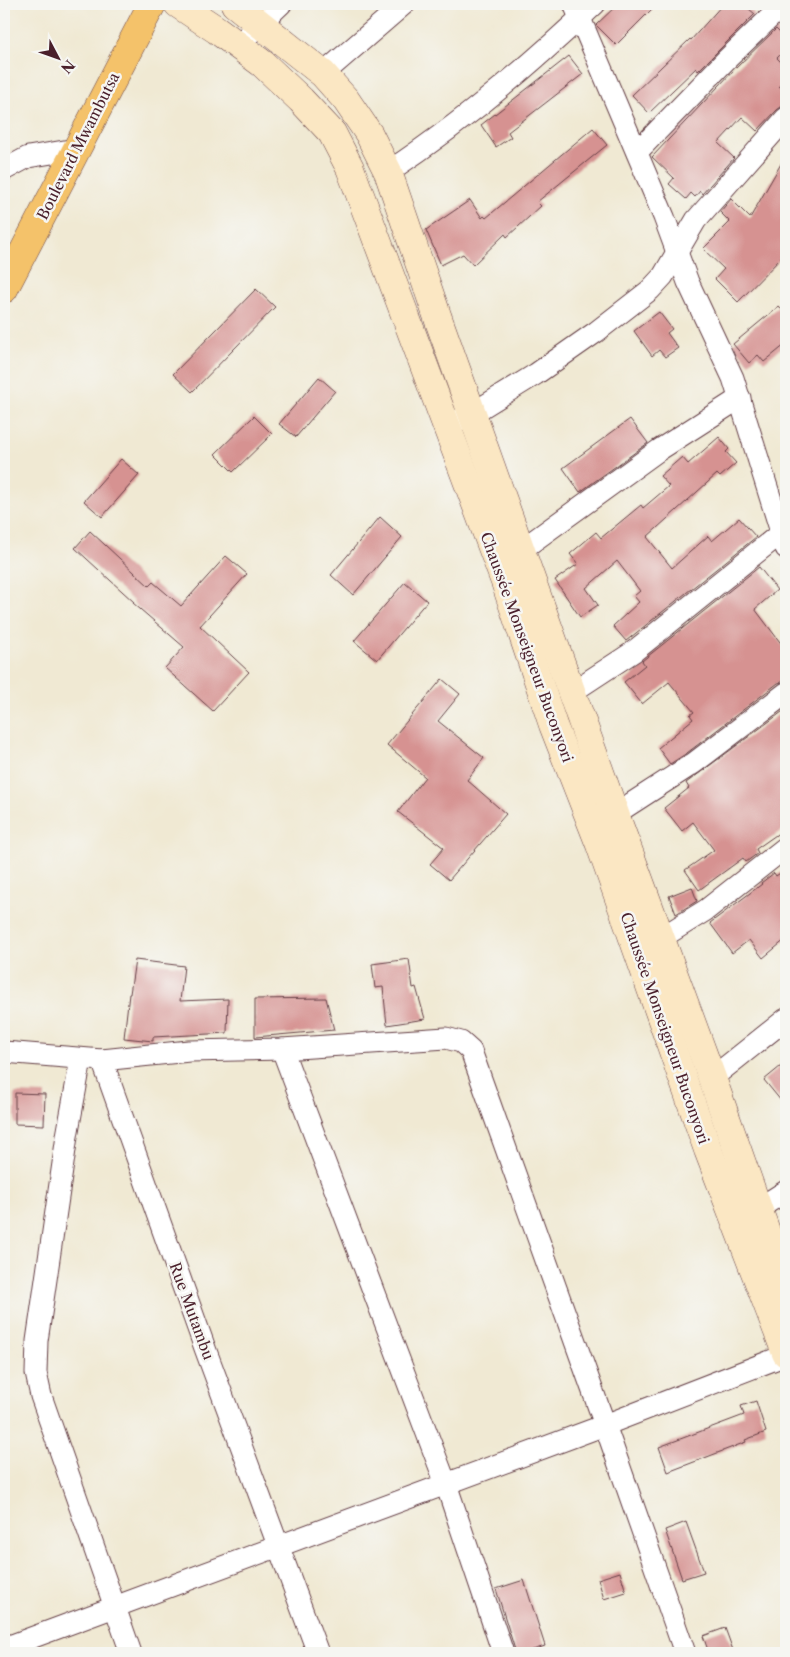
<svg xmlns="http://www.w3.org/2000/svg" width="790" height="1657" font-family="'Libre Caslon Text',serif">
  <style>
    .building { fill: #d69291 }
    .lines { fill: none; stroke-linecap: round; stroke-linejoin: round }
    .street-casing { stroke: #633d44; stroke-width: 23 }
    .secondary-casing { stroke: #633d44; stroke-width: 29 }
    .highway-casing { stroke: #633d44; stroke-width: 29 }
    .street { stroke: #fff; stroke-width: 21 }
    .secondary { stroke: #fbe7c3; stroke-width: 28 }
    .highway { stroke: #f4c26a; stroke-width: 28 }
    .labels { text-anchor: middle; dominant-baseline: central; stroke-width: 5; stroke-linejoin: round; paint-order: stroke }
    .street-label { font-size: 15px; fill: #4a1f2b; stroke: #f6f6f2 }
  </style>
  <rect width="100%" height="100%" fill="#f6f6f2"/>
  <filter id="ink" filterUnits="userSpaceOnUse"><feTurbulence type="fractalNoise" baseFrequency=".02" numOctaves="2"/><feDisplacementMap in="SourceGraphic" scale="10" xChannelSelector="R" yChannelSelector="G"/><feConvolveMatrix kernelMatrix="1 2 1 2 8 2 1 2 1" color-interpolation-filters="sRGB"/></filter>
  <filter id="wash" filterUnits="userSpaceOnUse"><feTurbulence type="fractalNoise" baseFrequency=".0096" numOctaves="4" result="noise"/><feDisplacementMap in="SourceGraphic" scale="20" xChannelSelector="R" yChannelSelector="G"/><feGaussianBlur stdDeviation="1.12" result="paint"/><feColorMatrix in="noise" values="0 0 0 0 0 0 0 0 0 0 0 0 0 0 0 0 0 1.4 0 .05"/><feComposite in="paint" operator="in"/></filter>
  <g filter="url(#wash)">
    <rect width="100%" height="100%" fill="#f0e9d3"/>
    <g id="blocks">
      <g class="building">
        <polygon points="618,4 657,4 616,45 596,25"/>
        <polygon points="723,4 743,4 755,14 698,71 696,68 649,113 632,95 690,39 691,40"/>
        <polygon points="776,29 786,39 786,49 777,58 786,67 786,79 779,86 786,92 786,103 777,110 757,131 742,117 718,143 734,158 702,194 700,191 695,197 691,193 686,199 669,184 674,178 652,157 735,69"/>
        <polygon points="569,56 583,74 508,132 511,137 496,147 481,125"/>
        <polygon points="593,128 607,145 537,202 541,206 507,237 505,234 473,265 463,254 441,265 426,230 470,200 482,218 484,216 486,218"/>
        <polygon points="786,155 786,253 738,302 715,279 724,269 703,249 730,222 720,212 731,199 750,218"/>
        <polygon points="256,289 275,307 192,392 173,374"/>
        <polygon points="779,306 786,314 786,344 764,362 758,355 749,363 733,344"/>
        <polygon points="659,312 672,329 667,333 678,348 665,357 659,350 652,356 634,331"/>
        <polygon points="319,377 335,391 296,437 279,424"/>
        <polygon points="254,416 272,434 233,472 215,454"/>
        <polygon points="630,419 648,443 580,492 563,468"/>
        <polygon points="719,437 729,449 726,452 736,463 720,477 717,474 647,537 672,568 708,536 712,541 739,518 756,537 626,641 613,626 639,602 634,596 640,591 617,561 586,588 598,605 580,617 555,580 578,564 570,554 596,532 601,538 641,505 643,508 669,486 660,476 682,457 688,464"/>
        <polygon points="121,459 139,475 102,517 84,501"/>
        <polygon points="380,517 402,537 353,595 331,575"/>
        <polygon points="90,531 149,586 153,582 181,606 226,556 247,574 200,626 249,672 213,711 165,668 184,647 133,603 134,602 75,548"/>
        <polygon points="759,567 777,590 755,609 786,650 786,681 778,683 687,753 670,764 658,748 693,719 690,715 694,712 669,682 642,704 624,682 645,665 642,661"/>
        <polygon points="405,582 427,601 377,660 354,641"/>
        <polygon points="442,679 460,694 438,721 484,758 467,780 506,814 449,880 430,864 444,848 398,812 425,777 387,745"/>
        <polygon points="786,709 786,828 756,849 758,853 746,862 743,858 699,890 685,870 714,850 693,822 682,831 664,808 689,788 686,783"/>
        <polygon points="786,869 786,939 763,958 749,940 732,953 710,923 762,884 761,883 774,873 776,876"/>
        <polygon points="692,887 697,901 676,914 669,896"/>
        <polygon points="409,959 413,988 416,987 425,1019 387,1025 383,987 375,988 372,964"/>
        <polygon points="135,960 184,966 180,1001 228,999 227,1033 153,1037 153,1041 124,1038 129,994 130,994"/>
        <polygon points="326,998 334,1030 255,1037 255,999"/>
        <polygon points="786,1062 786,1107 764,1080"/>
        <polygon points="15,1093 45,1094 44,1125 15,1124"/>
        <polygon points="756,1401 766,1432 745,1440 746,1442 668,1472 659,1447 744,1415 741,1406"/>
        <polygon points="686,1522 704,1572 682,1579 665,1530"/>
        <polygon points="620,1572 626,1592 604,1599 598,1579"/>
        <polygon points="524,1580 545,1646 524,1653 516,1653 496,1589"/>
        <polygon points="725,1628 734,1653 709,1653 703,1636"/>
      </g>
    </g>
  </g>
  <g filter="url(#ink)">
    <use href="#blocks" fill-opacity="0" stroke="#633d44" stroke-width="1"/>
    <g class="lines">
      <g class="street-casing">
        <g id="street">
          <polyline points="574,4 664,217 688,282 733,378 786,548"/>
          <polyline points="238,45 281,4"/>
          <polyline points="323,74 404,4"/>
          <polyline points="637,152 726,60 784,4"/>
          <polyline points="4,170 28,157 76,149"/>
          <path d="M388,172C462,123 531,65 595,4"/>
          <polyline points="446,426 473,413 536,374 596,332 650,290 663,276 696,220 786,118"/>
          <polyline points="521,550 659,450 740,398"/>
          <polyline points="572,692 633,652 781,533"/>
          <polyline points="615,814 694,763 786,693"/>
          <polyline points="661,938 706,910 786,847"/>
          <polyline points="282,1049 446,1484 503,1653"/>
          <polyline points="4,1052 102,1060 206,1351 318,1653"/>
          <polyline points="81,1059 67,1136 37,1341 36,1373 41,1396 131,1653"/>
          <polyline points="102,1060 189,1051 282,1049 446,1038 461,1042 471,1051 605,1425 685,1653"/>
          <polyline points="712,1078 786,1019"/>
          <polyline points="758,1209 786,1191"/>
          <polyline points="4,1648 605,1425 786,1355"/>
        </g>
      </g>
      <g class="secondary-casing">
        <g id="secondary">
          <polyline points="178,4 217,30 263,64 301,100 332,133 350,168 505,582 553,725 600,845 708,1150 786,1353"/>
          <polyline points="235,4 323,74 346,100 369,134 388,172 439,321 615,814 712,1078 786,1288"/>
        </g>
      </g>
      <g class="highway-casing">
        <polyline id="highway" points="4,289 152,4"/>
      </g>
      <use href="#street" class="street"/>
      <use href="#secondary" class="secondary"/>
      <use href="#highway" class="highway"/>
    </g>
  </g>
  <g class="labels">
    <g class="street-label">
      <text transform="translate(78 146) rotate(-63)">Boulevard Mwambutsa</text>
      <text transform="translate(527 647) rotate(70)">Chaussée Monseigneur Buconyori</text>
      <text transform="translate(665 1028) rotate(71)">Chaussée Monseigneur Buconyori</text>
      <text transform="translate(192 1311) rotate(70)">Rue Mutambu</text>
    </g>
  </g>
  <rect width="790" height="1657" fill="none" stroke="#f6f6f2" stroke-width="20"/>
  <g transform="translate(58 58) rotate(131)" stroke="#f6f6f2" stroke-width="4" paint-order="stroke">
  <path d="M0-4L9 19L0 12L-9 19Z" fill="#4a1f2b"/>
  <text y="-8" font-size="14" font-weight="bold" text-anchor="middle" fill="#4a1f2b">N</text>
  </g>
</svg>
